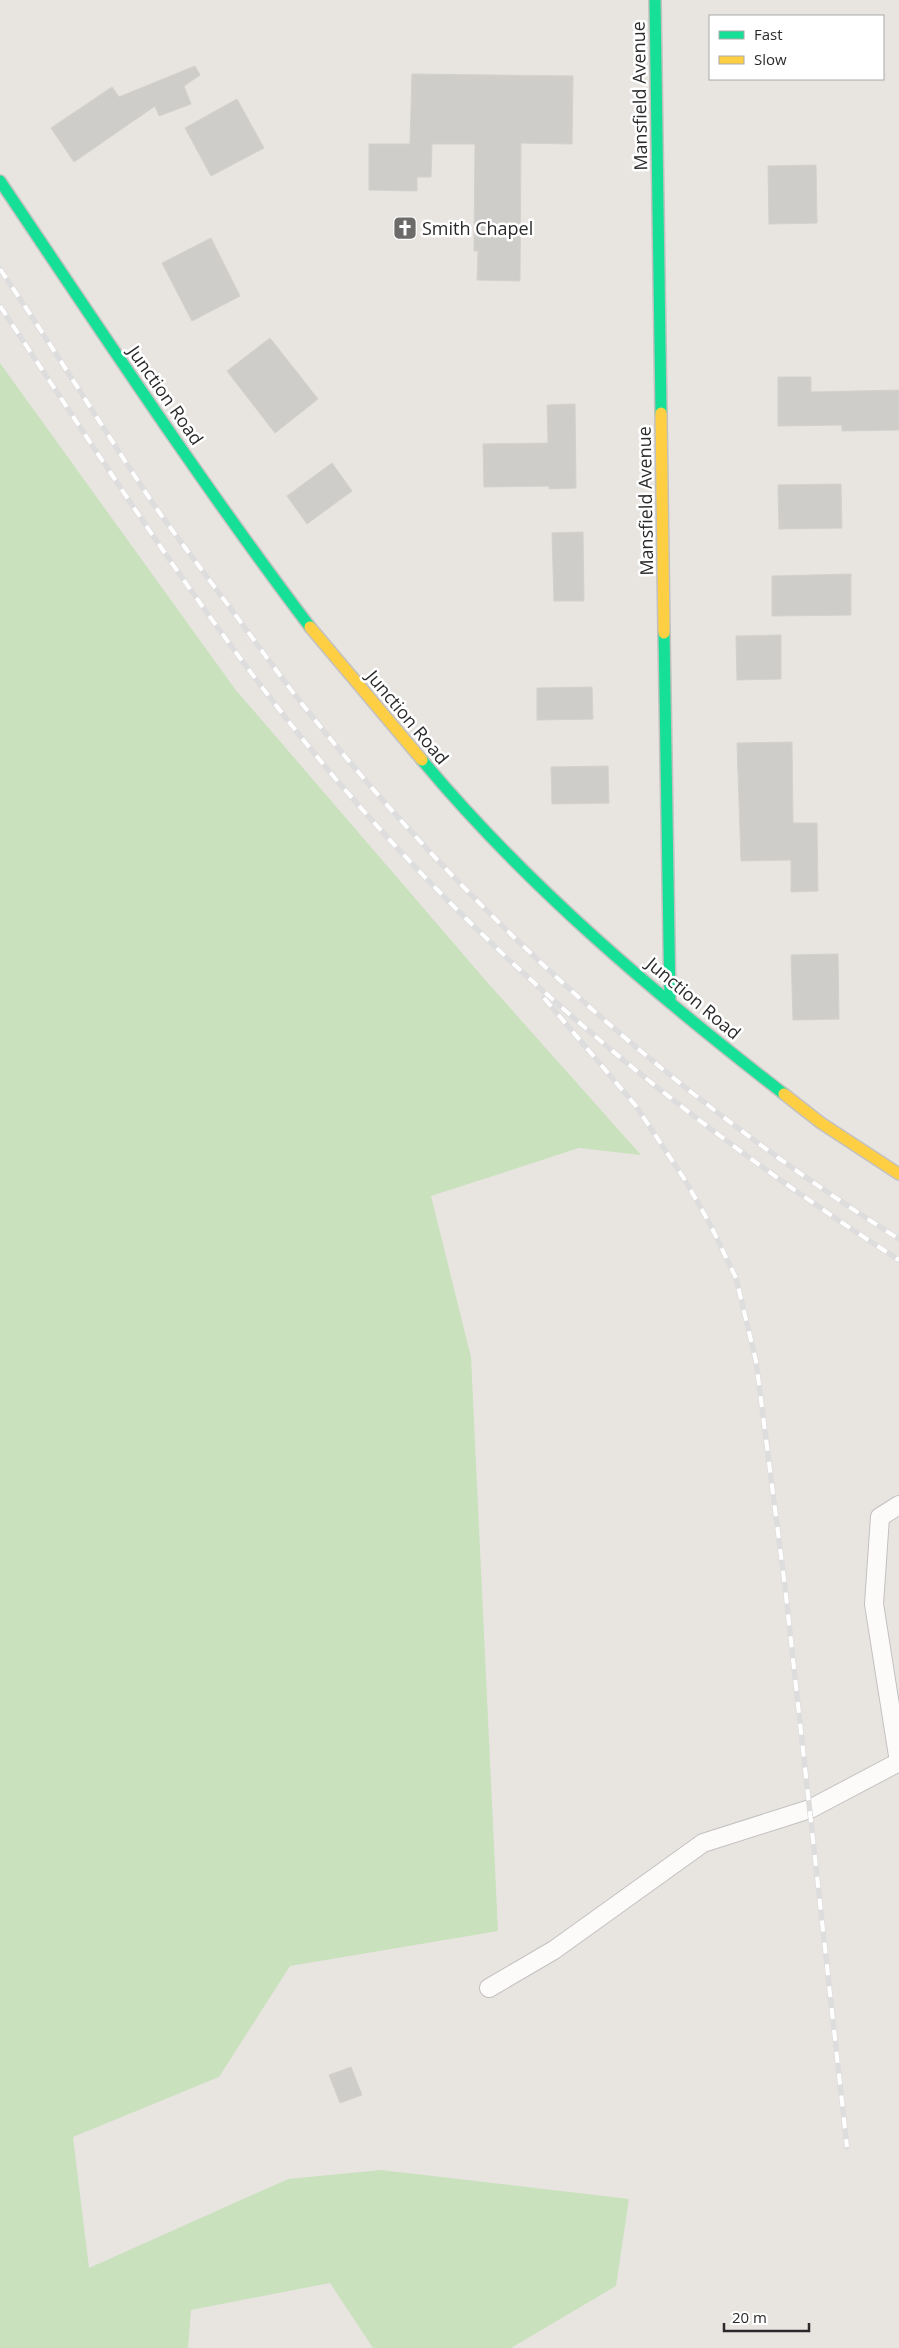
<svg xmlns="http://www.w3.org/2000/svg" width="899" height="2348" font-family="'Open Sans',sans-serif">
  <style>
    .green { fill: #c9e1bd }
    .building { fill: #cfcdca; stroke: #d3d1cd }
    .lines { fill: none; stroke-linecap: round; stroke-linejoin: round }
    .lane-casing { stroke: #c2c1c1; stroke-width: 20 }
    .fast-casing { stroke: #c2c1c1; stroke-width: 14 }
    .slow-casing { stroke: #c2c1c1; stroke-width: 14 }
    .lane { stroke: #fcfbfa; stroke-width: 18 }
    .fast { stroke: #16e098; stroke-width: 11 }
    .slow { stroke: #ffcf43; stroke-width: 11 }
    .rail-casing { stroke: #deddde; stroke-width: 5.5 }
    .rail { stroke: #fff; stroke-width: 4; stroke-dasharray: 11; stroke-linecap: butt }
    .labels { text-anchor: middle; dominant-baseline: central; stroke-width: 5; stroke-linejoin: round; paint-order: stroke }
    .street-label { font-size: 18px; fill: #2a2a2a; stroke: #fff }
    .poi-label { font-size: 18px; fill: #2a2a2a; stroke: #fff; text-anchor: start }
  </style>
  <rect width="100%" height="100%" fill="#e8e5e1"/>
  <polygon class="green" points="0,363 235,689 487,982 641,1155 579,1148 431,1196 471,1357 498,1931 290,1966 219,2077 73,2137 89,2268 288,2179 381,2170 629,2199 616,2286 511,2348 373,2348 330,2283 191,2310 188,2348 0,2348"/>
  <g class="building">
    <polygon points="195,66 200,75 184,86 191,104 159,116 155,106 74,162 51,128 112,87 119,97"/>
    <polygon points="412,74 573,76 572,144 521,143 520,281 477,280 478,251 474,251 475,144 432,144 431,177 417,177 417,191 369,190 369,144 410,144"/>
    <polygon points="237,99 264,148 211,176 185,128"/>
    <polygon points="816,165 817,223 769,224 768,166"/>
    <polygon points="211,238 240,296 192,321 162,263"/>
    <polygon points="270,338 318,399 275,433 227,371"/>
    <polygon points="778,377 811,377 811,392 899,390 899,430 842,431 842,425 778,426"/>
    <polygon points="575,404 576,488 549,489 549,486 484,487 483,444 548,443 547,405"/>
    <polygon points="332,463 352,491 307,524 287,496"/>
    <polygon points="841,484 842,528 779,529 778,485"/>
    <polygon points="583,532 584,601 554,601 552,533"/>
    <polygon points="851,574 851,615 772,616 772,576"/>
    <polygon points="781,635 781,679 737,680 736,636"/>
    <polygon points="592,687 593,719 537,720 537,688"/>
    <polygon points="792,742 793,823 817,823 818,891 791,892 791,860 741,861 737,743"/>
    <polygon points="608,766 609,803 552,804 551,767"/>
    <polygon points="838,954 839,1019 793,1020 791,955"/>
    <polygon points="351,2067 362,2095 340,2103 329,2075"/>
  </g>
  <g class="lines">
    <g class="lane-casing">
      <polyline id="lane" points="489,1988 554,1950 703,1843 810,1809 899,1762 874,1604 880,1517 899,1505"/>
    </g>
    <g class="fast-casing">
      <g id="fast">
        <polyline points="655,0 661,413"/>
        <path d="M0,181C101,331 201,483 310,627"/>
        <polyline points="664,633 670,1002"/>
        <path d="M422,760C527,886 655,994 784,1094"/>
      </g>
    </g>
    <g class="slow-casing">
      <g id="slow">
        <polyline points="661,413 664,633"/>
        <polyline points="310,627 422,760"/>
        <polyline points="784,1094 821,1123 899,1174"/>
      </g>
    </g>
    <use href="#lane" class="lane"/>
    <use href="#fast" class="fast"/>
    <use href="#slow" class="slow"/>
    <g class="rail-casing">
      <g id="rail">
        <path d="M0,269C53,347 102,427 154,505C176,536 199,566 222,597C253,638 282,680 315,720C479,923 678,1100 899,1239"/>
        <path d="M0,306C97,452 191,600 301,737C467,943 676,1117 899,1260"/>
        <polyline points="544,998 636,1106 685,1180 711,1226 736,1278 756,1361 785,1587 847,2147"/>
      </g>
    </g>
    <use href="#rail" class="rail"/>
  </g>
  <defs>
    <g id="church-square" transform="scale(1.25)"><rect x="-9" y="-9" width="18" height="18" rx="4" fill="#6c6b6a" stroke="#fff"/><path d="M-1.2-6h2.4v3.5h3.3v2.4h-3.3V6h-2.4V-.1h-3.3v-2.4h3.3Z" fill="#fff"/></g>
  </defs>
  <g fill-rule="evenodd">
    <use href="#church-square" x="405" y="228"/>
  </g>
  <g class="labels">
    <g class="street-label">
      <text transform="translate(639 96) rotate(-91)">Mansfield Avenue</text>
      <text transform="translate(166 395) rotate(55)">Junction Road</text>
      <text transform="translate(645 501) rotate(-91)">Mansfield Avenue</text>
      <text transform="translate(408 717) rotate(50)">Junction Road</text>
      <text transform="translate(694 998) rotate(40)">Junction Road</text>
    </g>
    <g class="poi-label">
      <text x="422" y="228">Smith Chapel</text>
    </g>
  </g>
  <rect x="709" y="15" width="175" height="65" fill="#ffffff" stroke="#aaaaaa"/>
  <rect x="719" y="31" width="25" height="8" fill="#16e098" stroke="#aaaaaa"/>
  <text x="754" y="40" font-size="15" fill="#2a2a2a">Fast</text>
  <rect x="719" y="56" width="25" height="8" fill="#ffcf43" stroke="#aaaaaa"/>
  <text x="754" y="65" font-size="15" fill="#2a2a2a">Slow</text>
  <path d="M724 2323v8h85v-8" fill="none" stroke="#2a2a2a" stroke-width="2.5"/>
  <text x="732" y="2323" font-size="15" fill="#2a2a2a" stroke="#ffffff" stroke-width="4" paint-order="stroke">20 m</text>
</svg>
